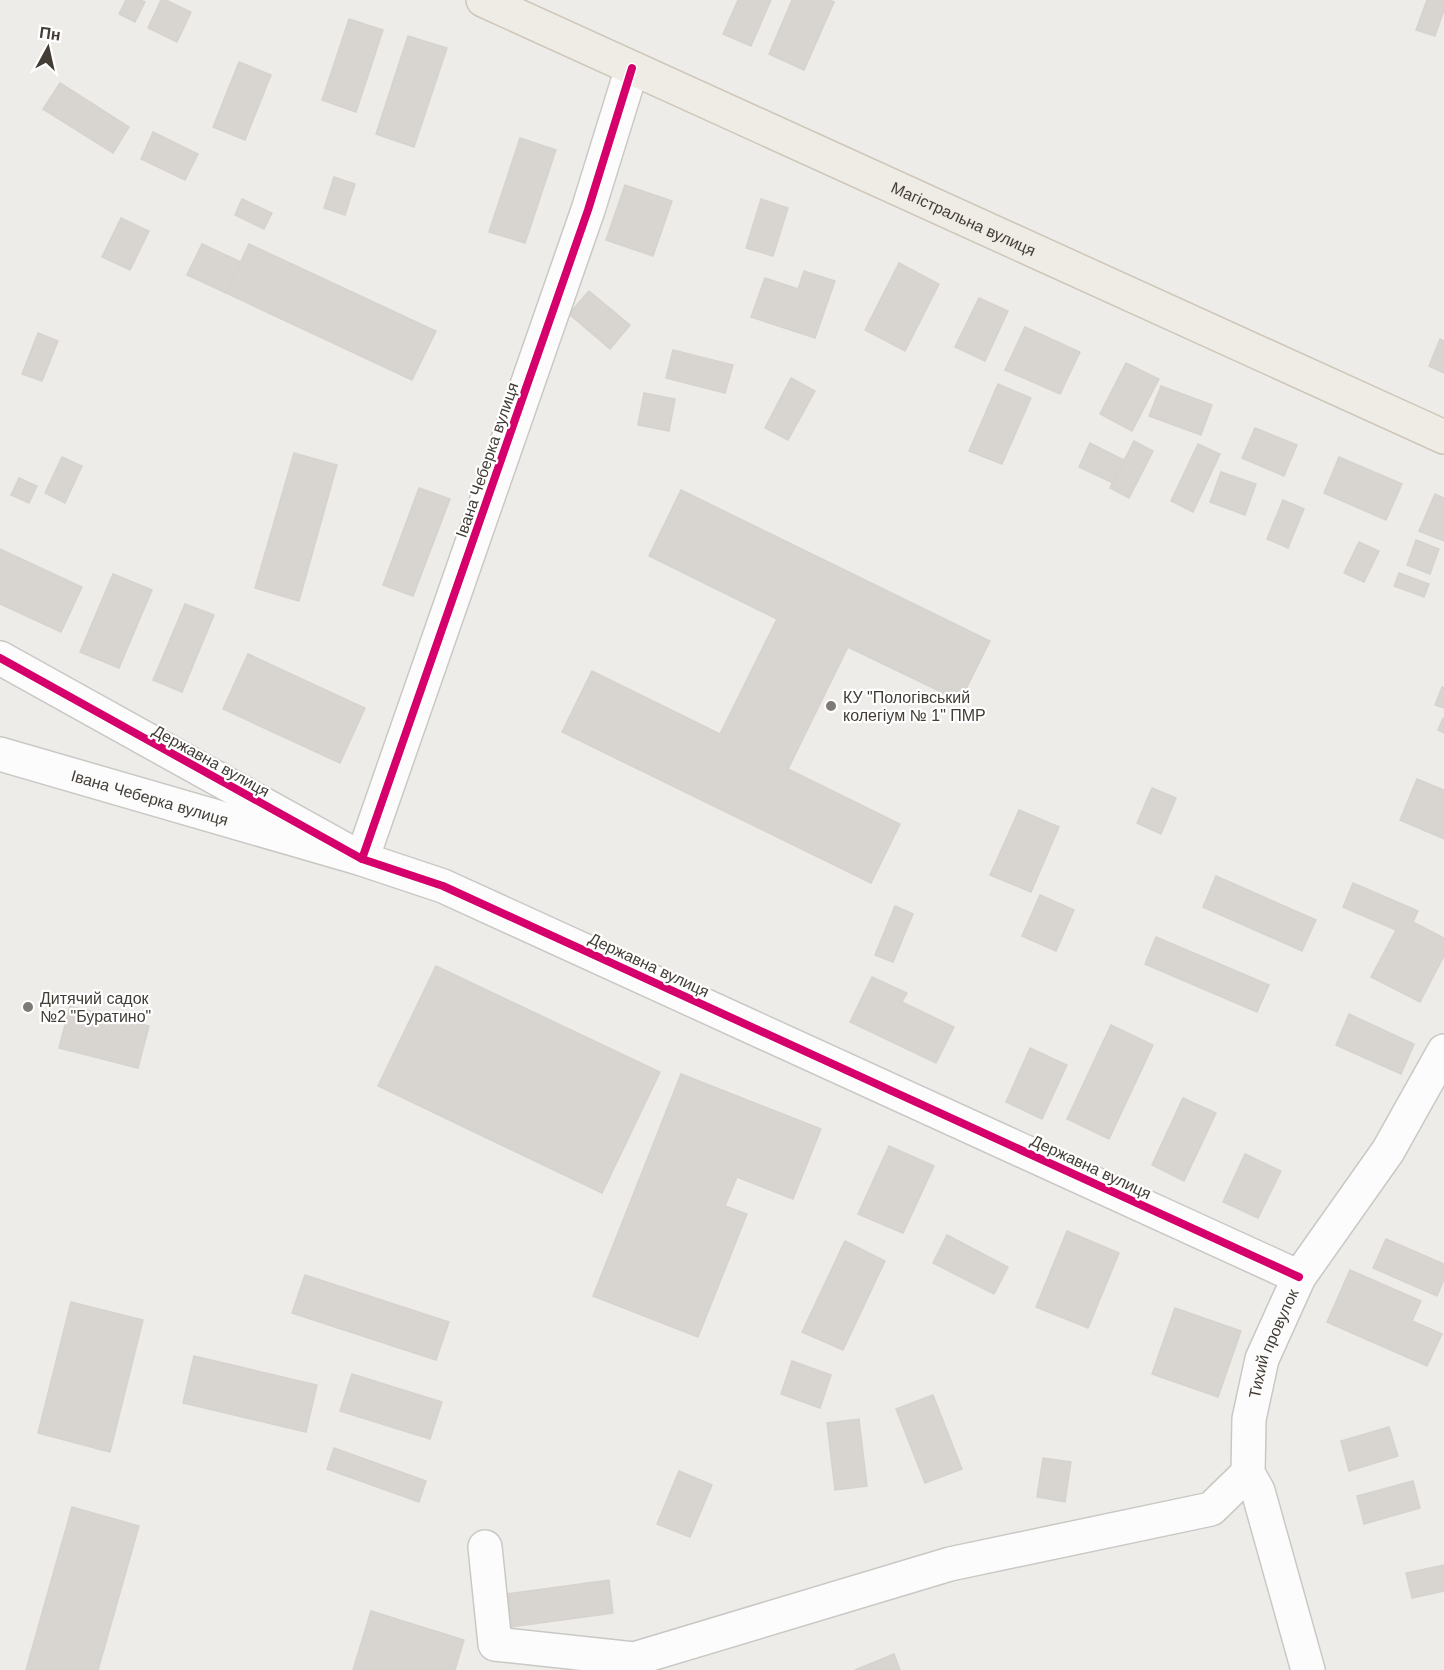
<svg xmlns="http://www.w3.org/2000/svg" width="1444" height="1670" font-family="Arial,sans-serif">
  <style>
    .building { fill: #d8d5d1; stroke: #d6d3cf; stroke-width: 1.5 }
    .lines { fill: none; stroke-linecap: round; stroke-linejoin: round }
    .minor-casing { stroke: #cac8c5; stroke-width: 36 }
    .major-casing { stroke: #cec6b9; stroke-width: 36 }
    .minor { stroke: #fcfcfc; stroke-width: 33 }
    .major { stroke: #efebe5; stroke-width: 33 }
    .cycleway-casing { stroke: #fff; stroke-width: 11 }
    .cycleway { stroke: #d6006c; stroke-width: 8 }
    .poi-dot { fill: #7f7a75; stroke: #fff; stroke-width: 2 }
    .labels { text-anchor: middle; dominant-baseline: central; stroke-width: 4.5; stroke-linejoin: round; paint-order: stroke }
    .street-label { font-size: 16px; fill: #433d36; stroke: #fff }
    .poi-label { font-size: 16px; fill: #433d36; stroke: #fff; text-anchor: start }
  </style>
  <rect width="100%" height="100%" fill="#eeece9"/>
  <g class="building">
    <polygon points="126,0 140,0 145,2 135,22 119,14"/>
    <polygon points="161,0 166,0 191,12 177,42 148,28"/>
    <polygon points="738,0 771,0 751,46 723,34"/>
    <polygon points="792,0 830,0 834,2 804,70 769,54"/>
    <polygon points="1427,0 1444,0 1444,10 1435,36 1416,30"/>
    <polygon points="349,19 383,30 356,112 322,100"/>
    <polygon points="408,36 447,48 414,147 376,134"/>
    <polygon points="239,62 271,75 245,140 213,127"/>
    <polygon points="60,83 129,127 113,153 43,109"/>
    <polygon points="153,132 198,154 185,180 141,159"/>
    <polygon points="520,138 556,150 525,243 489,232"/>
    <polygon points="334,177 355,184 345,215 324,208"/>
    <polygon points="625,185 672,201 653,256 606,240"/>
    <polygon points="242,199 272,213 264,229 235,215"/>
    <polygon points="761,199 788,208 773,256 746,248"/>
    <polygon points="121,218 149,231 130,270 102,257"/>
    <polygon points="202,244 241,262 226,293 187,275"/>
    <polygon points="249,244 436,331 412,380 226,293"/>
    <polygon points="899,263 939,284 905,351 865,330"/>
    <polygon points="804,271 835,281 815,338 751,317 765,278 798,289"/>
    <polygon points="589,291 630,325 610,349 569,314"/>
    <polygon points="979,298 1008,311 985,361 955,347"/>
    <polygon points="1025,327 1080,352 1060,394 1005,370"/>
    <polygon points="38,333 58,341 42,381 22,374"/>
    <polygon points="1440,339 1444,341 1444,373 1429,366"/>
    <polygon points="673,350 733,365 725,393 666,378"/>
    <polygon points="1126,363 1159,379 1132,431 1100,414"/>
    <polygon points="791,378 815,391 788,440 765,428"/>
    <polygon points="998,384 1031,398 1002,464 969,451"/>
    <polygon points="1161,386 1212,405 1201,435 1149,416"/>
    <polygon points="644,393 675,399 669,431 638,425"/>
    <polygon points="1255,428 1297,445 1284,476 1242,458"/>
    <polygon points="1134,441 1153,451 1129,498 1110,488"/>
    <polygon points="1090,443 1124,460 1113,483 1079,467"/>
    <polygon points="1198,444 1220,454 1193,512 1171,501"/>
    <polygon points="294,453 337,465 299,601 255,588"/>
    <polygon points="62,457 82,466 65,503 45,493"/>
    <polygon points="1339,457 1402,484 1386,520 1324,493"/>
    <polygon points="1221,472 1256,484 1245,515 1210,502"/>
    <polygon points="19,478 37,486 29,503 11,495"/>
    <polygon points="419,488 450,499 413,596 383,585"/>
    <polygon points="681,490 990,641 960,701 848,647 788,769 900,824 871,883 562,732 592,671 720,734 777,619 649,556"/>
    <polygon points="1435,494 1444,498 1444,541 1419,531"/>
    <polygon points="1283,500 1304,509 1288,548 1267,539"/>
    <polygon points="1416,540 1439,549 1430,574 1407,565"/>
    <polygon points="1359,542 1379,551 1364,582 1344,573"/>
    <polygon points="0,549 82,587 61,632 0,604"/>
    <polygon points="1399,573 1429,584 1424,597 1394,586"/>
    <polygon points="113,574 152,590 119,668 80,652"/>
    <polygon points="185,604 214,615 182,692 153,680"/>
    <polygon points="248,654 365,708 340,763 223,709"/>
    <polygon points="1442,687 1444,688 1444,708 1435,705"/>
    <polygon points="1443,718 1444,718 1444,733 1438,730"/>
    <polygon points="1417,779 1444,790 1444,839 1400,820"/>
    <polygon points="1152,788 1176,798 1161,834 1137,823"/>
    <polygon points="1019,810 1059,827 1031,892 990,875"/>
    <polygon points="1216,876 1316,920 1302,951 1203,907"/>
    <polygon points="1353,883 1418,911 1413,922 1444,938 1444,956 1420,1002 1371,977 1396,930 1343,907"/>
    <polygon points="1040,895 1074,910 1056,951 1022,936"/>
    <polygon points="895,906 913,914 893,962 875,955"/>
    <polygon points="1156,937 1269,985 1257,1012 1145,964"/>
    <polygon points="436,966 660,1072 602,1193 378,1086"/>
    <polygon points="872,977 907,993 902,1002 954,1027 936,1063 850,1022"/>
    <polygon points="70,1006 149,1026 138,1068 59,1048"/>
    <polygon points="1349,1014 1414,1044 1401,1074 1336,1045"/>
    <polygon points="1111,1025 1153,1045 1109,1139 1067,1119"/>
    <polygon points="1030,1048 1067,1065 1042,1119 1006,1102"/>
    <polygon points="681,1074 821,1129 793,1199 737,1177 725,1206 747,1214 698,1337 593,1296"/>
    <polygon points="1183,1098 1216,1113 1184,1181 1152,1165"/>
    <polygon points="889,1146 934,1166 903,1233 858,1214"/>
    <polygon points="1245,1154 1281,1171 1258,1218 1223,1202"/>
    <polygon points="1067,1231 1119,1253 1088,1328 1036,1307"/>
    <polygon points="947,1235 1008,1267 994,1294 933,1263"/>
    <polygon points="1386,1239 1444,1264 1444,1279 1437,1296 1373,1268"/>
    <polygon points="845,1241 885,1261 843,1350 802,1332"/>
    <polygon points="1350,1270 1421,1301 1412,1321 1442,1334 1427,1366 1327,1322"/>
    <polygon points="305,1275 449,1322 436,1360 292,1313"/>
    <polygon points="71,1302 143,1320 110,1452 38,1433"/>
    <polygon points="1175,1308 1241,1331 1218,1397 1152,1374"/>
    <polygon points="194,1356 317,1385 306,1432 183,1403"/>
    <polygon points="792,1361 831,1375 820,1408 781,1394"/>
    <polygon points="352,1374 442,1402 430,1439 340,1411"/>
    <polygon points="933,1395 962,1469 925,1483 896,1409"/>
    <polygon points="859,1419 867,1486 835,1490 827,1423"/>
    <polygon points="1389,1427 1398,1456 1349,1471 1341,1441"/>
    <polygon points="334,1448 426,1481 419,1502 327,1469"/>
    <polygon points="1043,1458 1071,1462 1065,1502 1037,1497"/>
    <polygon points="679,1471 712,1485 690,1537 657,1524"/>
    <polygon points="1413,1481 1420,1508 1364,1524 1357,1496"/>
    <polygon points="72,1507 139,1526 98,1670 26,1670"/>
    <polygon points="1444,1565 1444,1591 1412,1598 1406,1573"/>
    <polygon points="609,1580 613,1613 511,1627 507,1594"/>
    <polygon points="371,1611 464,1640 455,1670 353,1670"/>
    <polygon points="894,1654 900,1670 855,1670"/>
  </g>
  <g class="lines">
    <g class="minor-casing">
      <g id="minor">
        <polyline points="0,658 362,859 443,886 1299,1277"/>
        <path id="s1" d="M0,754L362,859L588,210L632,68"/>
        <polyline points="485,1547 495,1644 634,1659 950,1564 1211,1509 1248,1473"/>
        <path id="s2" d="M1308,1670L1258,1491L1248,1473L1249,1419L1262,1359L1299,1277L1388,1151L1444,1051"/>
      </g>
    </g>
    <g class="major-casing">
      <g id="major">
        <path id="s3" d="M483,0L1444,437"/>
      </g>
    </g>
    <use href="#minor" class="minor"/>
    <use href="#major" class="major"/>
    <g class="cycleway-casing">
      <g id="cycleway">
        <polyline points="0,658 362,859 443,886 1299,1277"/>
        <polyline points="362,859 588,210 632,68"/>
      </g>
    </g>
    <use href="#cycleway" class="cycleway"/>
  </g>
  <g class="poi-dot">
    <circle cx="831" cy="706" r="6"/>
    <circle cx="28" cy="1007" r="6"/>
  </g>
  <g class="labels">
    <g class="street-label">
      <text stroke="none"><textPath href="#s3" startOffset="528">Магістральна вулиця</textPath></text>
      <text transform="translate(487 460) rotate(-71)">Івана Чеберка вулиця</text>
      <text transform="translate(211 761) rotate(29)">Державна вулиця</text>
      <text stroke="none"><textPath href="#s1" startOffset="156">Івана Чеберка вулиця</textPath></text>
      <text transform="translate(649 965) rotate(25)">Державна вулиця</text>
      <text transform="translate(1091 1167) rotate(25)">Державна вулиця</text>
      <text stroke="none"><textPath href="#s2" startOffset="340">Тихий провулок</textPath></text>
    </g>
    <g class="poi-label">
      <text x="843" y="697">КУ "Пологівський<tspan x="843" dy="18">колегіум № 1" ПМР</tspan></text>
      <text x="40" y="998">Дитячий садок<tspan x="40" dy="18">№2 "Буратино"</tspan></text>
    </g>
  </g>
  <g transform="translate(48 48) rotate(8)" stroke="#ffffff" stroke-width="4.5" paint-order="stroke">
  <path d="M0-4.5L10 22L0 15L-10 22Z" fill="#433d36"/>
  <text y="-9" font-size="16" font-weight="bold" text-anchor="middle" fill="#433d36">Пн</text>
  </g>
</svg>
